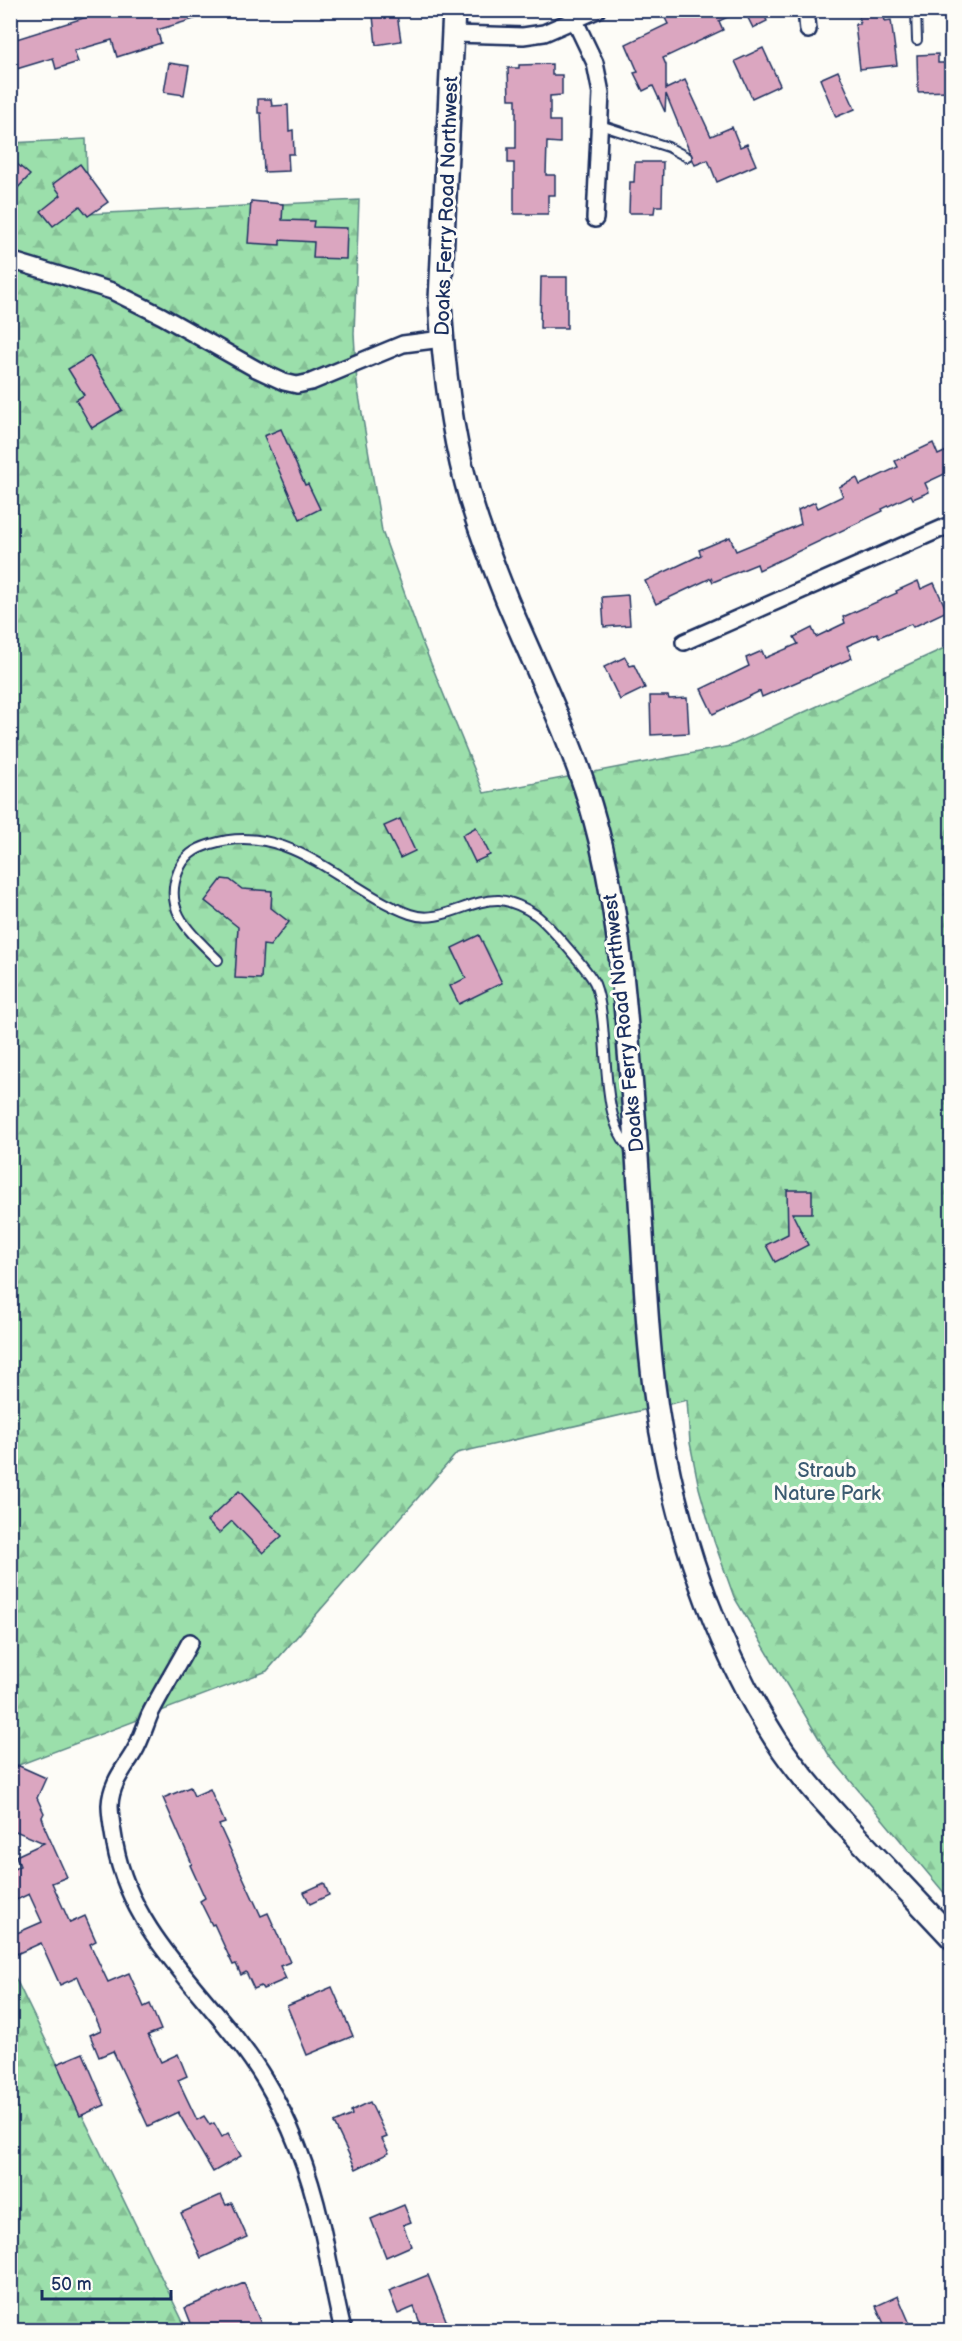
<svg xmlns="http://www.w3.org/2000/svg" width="962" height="2341" font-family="'Balsamiq Sans',sans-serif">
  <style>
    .forest { fill: url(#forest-firs); stroke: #5b8784; stroke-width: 1.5 }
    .building { fill: #dba6c0; stroke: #1b2f5e; stroke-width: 1.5 }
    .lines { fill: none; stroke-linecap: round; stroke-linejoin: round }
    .service-casing { stroke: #1b2f5e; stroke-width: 12 }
    .minor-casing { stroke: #1b2f5e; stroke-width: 20 }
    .secondary-casing { stroke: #1b2f5e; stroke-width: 26 }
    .path { stroke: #1b2f5e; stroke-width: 3; stroke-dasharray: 6 4.5; stroke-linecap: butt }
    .service { stroke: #fdfcf7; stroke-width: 8 }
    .minor { stroke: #fdfcf7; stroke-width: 15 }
    .secondary { stroke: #fdfcf7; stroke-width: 21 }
    .labels { text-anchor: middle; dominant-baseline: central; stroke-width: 6; stroke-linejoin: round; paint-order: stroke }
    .street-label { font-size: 20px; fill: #1b2f5e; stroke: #fdfcf7 }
    .park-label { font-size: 20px; fill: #3b5b71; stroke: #fdfcf7 }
  </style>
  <defs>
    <pattern id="forest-firs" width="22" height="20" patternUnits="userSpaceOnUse" patternTransform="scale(1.5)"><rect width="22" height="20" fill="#9bdfab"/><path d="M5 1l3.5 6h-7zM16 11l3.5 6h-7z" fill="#85c096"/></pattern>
  </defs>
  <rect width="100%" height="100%" fill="#fdfcf7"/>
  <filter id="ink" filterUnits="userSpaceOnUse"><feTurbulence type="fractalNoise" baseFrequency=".0167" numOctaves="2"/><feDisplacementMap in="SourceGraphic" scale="12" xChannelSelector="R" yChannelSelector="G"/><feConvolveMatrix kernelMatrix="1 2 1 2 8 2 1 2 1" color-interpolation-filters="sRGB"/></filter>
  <g filter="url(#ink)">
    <g class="forest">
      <polygon points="86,139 88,214 359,200 354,334 357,384 382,531 423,644 484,793 730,746 951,645 951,1901 829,1755 734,1597 714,1541 699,1488 690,1443 687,1400 457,1453 267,1671 11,1768 10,143"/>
      <polygon points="11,1969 187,2330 11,2330"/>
    </g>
    <g class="building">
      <polygon points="109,10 121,10 122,14 133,10 211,10 211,14 157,30 161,43 117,57 112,40 74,51 78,62 56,69 53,58 10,71 10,41"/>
      <polygon points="676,10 742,10 719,21 723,30 663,58 666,65 666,89 685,80 711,136 732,127 740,147 747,144 756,165 717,182 708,160 695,165 666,94 665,112 653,86 643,91 634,73 638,72 626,44 668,24 664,16"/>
      <polygon points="744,10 762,10 767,21 753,28"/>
      <polygon points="858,10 883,10 885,21 891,20 897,65 860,69 855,24 860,24"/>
      <polygon points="397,14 401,41 376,45 373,16"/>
      <polygon points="763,48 780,85 752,98 735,61"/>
      <polygon points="938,54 938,63 951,63 951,91 918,92 917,55"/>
      <polygon points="169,63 189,66 184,95 164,92"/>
      <polygon points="552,64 552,75 562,75 562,95 550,96 550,121 560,121 560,143 547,142 546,175 555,175 555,195 548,195 548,214 514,214 514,163 508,163 508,148 516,148 516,99 509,99 508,68 519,68 519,65"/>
      <polygon points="838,71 855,109 836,117 820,79"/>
      <polygon points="258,99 271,99 272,106 288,105 289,131 293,130 294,154 288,154 289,171 264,172 261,113 258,113"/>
      <polygon points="10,158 30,175 10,196"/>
      <polygon points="635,162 663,162 662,206 655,206 654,213 629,213 630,182 634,182"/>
      <polygon points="80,164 108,202 88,216 80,206 53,226 41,211 61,195 53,184"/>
      <polygon points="251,201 283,204 282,220 314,221 313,227 347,228 346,259 313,258 314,242 280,240 280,245 248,243"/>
      <polygon points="541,277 567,277 567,328 540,328"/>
      <polygon points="90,356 122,410 92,428 76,400 84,395 68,369"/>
      <polygon points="281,429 305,485 308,484 320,509 300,519 264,436"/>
      <polygon points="933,443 938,455 951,449 951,471 925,483 929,492 913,499 911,495 882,509 883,511 759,570 757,564 713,582 711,578 656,604 645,581 701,555 699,550 730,537 736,551 801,524 798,510 815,502 818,508 843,496 839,487 857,478 860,485 898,467 895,461"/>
      <polygon points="918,581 921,589 934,583 947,611 913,627 911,624 879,637 877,633 847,646 852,658 762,697 760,691 713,714 701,689 749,666 746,658 762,651 765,658 798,644 794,637 812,628 816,637 845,623 843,617 897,593 896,591"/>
      <polygon points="628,595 630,625 604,627 602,597"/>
      <polygon points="625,657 630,666 634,665 645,688 620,700 604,667"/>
      <polygon points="650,696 668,696 669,699 687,698 689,733 651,735"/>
      <polygon points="400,819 415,851 400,858 384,826"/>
      <polygon points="476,827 490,855 475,862 462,835"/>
      <polygon points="222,879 230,880 242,889 272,891 271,908 289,922 270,946 263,945 261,979 235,978 238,927 205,901"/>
      <polygon points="479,935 502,983 459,1004 450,986 466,978 452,948"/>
      <polygon points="787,1190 812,1190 812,1213 792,1213 808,1245 775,1262 766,1245 788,1234"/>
      <polygon points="239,1491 282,1536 263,1553 232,1521 219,1533 207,1521"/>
      <polygon points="17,1765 46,1778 37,1798 44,1813 42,1817 45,1826 44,1826 67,1877 52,1883 70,1923 85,1916 96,1941 90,1944 108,1982 129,1973 144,2007 150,2004 161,2030 148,2035 161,2062 178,2054 187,2076 178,2080 197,2120 204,2116 210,2125 214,2123 222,2137 228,2133 241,2156 213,2172 178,2112 148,2126 113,2051 99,2057 90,2035 101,2030 78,1977 60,1985 41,1943 10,1957 10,1936 42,1922 29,1894 10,1903 10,1871 20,1866 16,1856 44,1843 13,1830 10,1824 10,1780"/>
      <polygon points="190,1787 194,1796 210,1789 225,1823 219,1825 261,1916 268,1913 290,1962 280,1966 286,1979 263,1989 261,1986 254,1989 246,1972 241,1975 236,1964 233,1965 214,1924 212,1925 200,1901 205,1898 190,1865 192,1864 163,1798"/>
      <polygon points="324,1883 329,1895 310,1904 304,1892"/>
      <polygon points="332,1987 353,2036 307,2055 287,2006"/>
      <polygon points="83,2053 105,2105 80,2116 57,2064"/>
      <polygon points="370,2102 387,2137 382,2139 389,2153 356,2169 334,2123 352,2115 351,2111"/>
      <polygon points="221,2195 226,2205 232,2203 247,2237 201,2258 181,2213"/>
      <polygon points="404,2205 411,2222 403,2225 411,2246 386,2257 371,2219"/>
      <polygon points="428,2275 448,2325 433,2331 423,2331 414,2307 398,2314 389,2291"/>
      <polygon points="244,2283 264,2331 216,2331 214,2326 203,2331 194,2331 185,2308"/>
      <polygon points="898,2296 913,2331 891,2331 889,2324 885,2326 876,2306"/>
    </g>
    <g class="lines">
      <g class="service-casing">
        <g id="service">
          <polyline points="916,10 917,40"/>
          <polyline points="600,125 668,147 687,157"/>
          <path d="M218,960C193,934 162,912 178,872C184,856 194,849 211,844C289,819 345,891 410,914C440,925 469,899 499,900C511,901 526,908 536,915C548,924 590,972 595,984C612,1028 596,1119 632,1150"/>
        </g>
      </g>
      <g class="minor-casing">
        <g id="minor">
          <polyline points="806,10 808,30"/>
          <polyline points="575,21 595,63 601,93 595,219"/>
          <polyline points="453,34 523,36 544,33 597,10"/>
          <polyline points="10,260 112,291 162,316 256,369 284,382 297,385 311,382 403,344 442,339"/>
          <polyline points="684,642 952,524"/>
          <path d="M190,1642C177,1667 162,1690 150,1714C145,1726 141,1740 134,1752C124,1769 111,1783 110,1805C110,1818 113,1832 115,1845C133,1942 217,2000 265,2080C291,2123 310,2175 321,2224C329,2259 334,2295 343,2330"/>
        </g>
      </g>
      <g class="secondary-casing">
        <path id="secondary" d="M454,10L440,300C443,361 450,424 466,483C476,522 492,562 507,600C537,672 575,746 595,821C615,893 622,966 628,1039C634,1110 639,1180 643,1251C647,1318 651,1387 665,1453C684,1552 721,1655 776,1740C798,1774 827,1805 855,1835C887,1869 919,1903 952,1938"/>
      </g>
      <polyline class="path" points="952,1463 943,1479 952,1511"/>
      <use href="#service" class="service"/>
      <use href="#minor" class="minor"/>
      <use href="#secondary" class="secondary"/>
    </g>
  </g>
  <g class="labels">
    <g class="street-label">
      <text transform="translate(447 206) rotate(-88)">Doaks Ferry Road Northwest</text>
      <text transform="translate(624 1023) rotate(-96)">Doaks Ferry Road Northwest</text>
    </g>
    <g class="park-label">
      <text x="827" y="1471">Straub<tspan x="827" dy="23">Nature Park</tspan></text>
    </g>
  </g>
  <rect width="962" height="2341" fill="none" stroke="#fdfcf7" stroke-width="36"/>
  <rect x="18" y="18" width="926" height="2305" fill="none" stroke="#1b2f5e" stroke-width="2" filter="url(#ink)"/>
  <path d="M42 2290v9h129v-9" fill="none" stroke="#1b2f5e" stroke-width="3"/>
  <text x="51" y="2290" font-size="18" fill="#1b2f5e" stroke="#fdfcf7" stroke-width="4.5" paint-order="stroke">50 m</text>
</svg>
